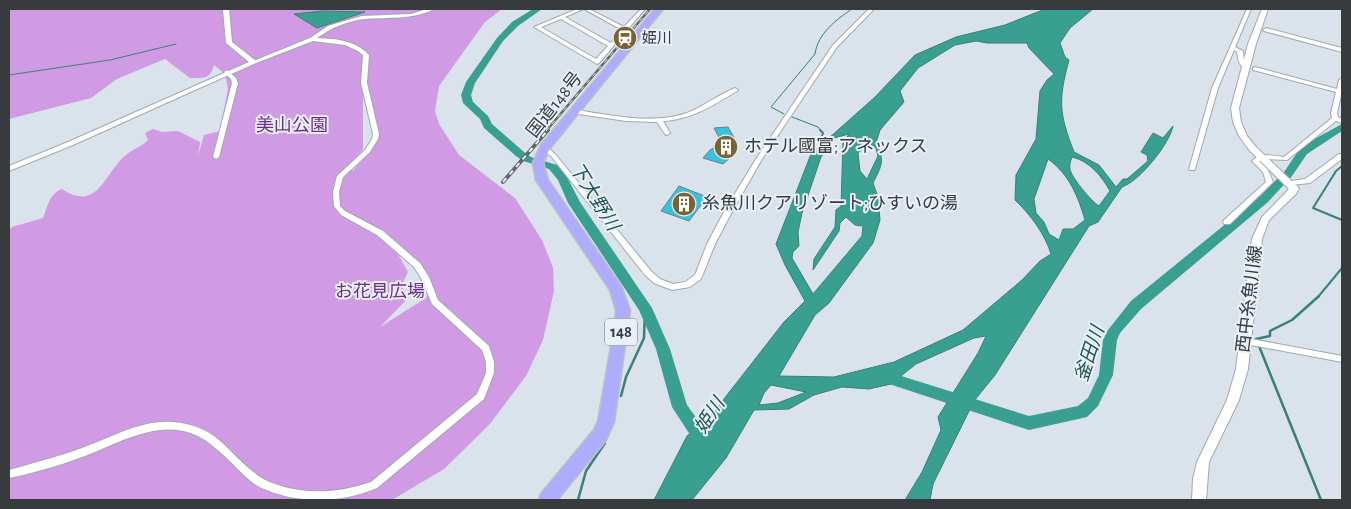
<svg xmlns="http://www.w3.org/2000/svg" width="1351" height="509" font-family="'Alegreya Sans','Noto Sans JP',sans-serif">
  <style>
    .green { fill: #d19ae4; fill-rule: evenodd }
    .water { fill: #399f90; stroke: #398177; fill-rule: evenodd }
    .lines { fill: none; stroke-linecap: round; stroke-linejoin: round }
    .stream-far2 { stroke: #398177; stroke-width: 1 }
    .stream-far1 { stroke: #398177; stroke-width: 2 }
    .stream { stroke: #398177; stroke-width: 2.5 }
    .river { fill: #399f90; fill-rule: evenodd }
    .building { fill: #38c2e0; stroke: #717c7f }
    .minor-casing { stroke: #a0a8b0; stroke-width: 2 }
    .tertiary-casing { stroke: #a0a8b0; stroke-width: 2 }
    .secondary-casing { stroke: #a0a8b0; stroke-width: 2 }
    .trunk-casing { stroke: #bfc0c1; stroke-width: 3 }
    .minor { fill: #fff; fill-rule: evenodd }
    .tertiary { fill: #fff; fill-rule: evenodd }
    .secondary { fill: #fff; fill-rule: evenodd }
    .trunk { fill: #aeacfe; fill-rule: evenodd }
    .rail-far1-casing { stroke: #61666a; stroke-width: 2.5 }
    .rail-casing { stroke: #61666a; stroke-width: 4 }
    .rail-far1 { stroke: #e8f0f8; stroke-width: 1; stroke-dasharray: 4.5; stroke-linecap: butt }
    .rail { stroke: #e8f0f8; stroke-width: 2; stroke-dasharray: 5; stroke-linecap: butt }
    .labels { text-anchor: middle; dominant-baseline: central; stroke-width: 4; stroke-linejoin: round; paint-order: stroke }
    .far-poi-label { font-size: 15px; fill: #383b3e; stroke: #e8f0f8; text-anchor: start }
    .shield { fill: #e8f0f8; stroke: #6d7176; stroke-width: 1 }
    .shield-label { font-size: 16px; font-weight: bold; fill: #383b3e }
    .street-label { font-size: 18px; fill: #383b3e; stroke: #e8f0f8 }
    .park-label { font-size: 18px; fill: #702d85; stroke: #e8f0f8 }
    .poi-label { font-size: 18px; fill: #383b3e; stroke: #e8f0f8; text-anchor: start }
    .water-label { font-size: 19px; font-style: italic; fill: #1f574f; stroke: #e8f0f8 }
  </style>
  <rect width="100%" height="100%" fill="#dae2eb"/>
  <path class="green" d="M9,9H502L485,22L439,86L435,111L439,124L459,155L515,198L542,240L553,268L554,291L543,340L526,376L489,425L444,469L392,500H9V231L12,227L43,218C48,206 49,194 62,189C98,213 104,173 126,155C134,148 142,147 148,140L145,133L153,129L162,132L178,131L200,142L198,156L204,135L220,131L228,89L225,74L214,65C210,79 205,78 190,78L165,59L117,79L91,98L9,119ZM366,76L378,133C376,149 362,159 353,171L350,167L363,149V85ZM390,240L425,273L430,287L426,298L380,327L409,297L401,286L408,272Z"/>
  <g class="water">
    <path d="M1045,9H1093L1070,28L1060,43L1065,57L1069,60C1058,101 1059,113 1074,152L1099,165L1116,187L1123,179H1127L1148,161L1147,155L1141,152L1153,133L1163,138L1173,126C1170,143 1140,181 1122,187L1098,222L1089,226L995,375L974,401L933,484L930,500H905L922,472L941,430L938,417L978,353L986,336L974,338L916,364L891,384L869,389L842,387L814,395L789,409L754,410L726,458L692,500H654L687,436L713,413L784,322L805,301L785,265L776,244L811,154L875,97L915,55L956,37L1005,25ZM976,41L987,43H1027L1029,48L1054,74L1047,80L1040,91L1036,139L1016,175L1015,200C1030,214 1045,234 1051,254L1040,261L1022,280L963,330L894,362L834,377L779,376L815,315L829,303L873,243L880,220L878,197L873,183C882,165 885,161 876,143L880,130L904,102L900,91L918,68L955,45ZM849,134L843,143L841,206L836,210L835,227L814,259L813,270L839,231L840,223L846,217L855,225L863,226L862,236L813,294L792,258L793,252L799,246L798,232L802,213L821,157L834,138ZM872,145L876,148L878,156L867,179L860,171L858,153L865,147ZM1072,157C1089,161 1101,175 1110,191L1099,206C1091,201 1071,177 1070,169C1069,165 1071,160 1072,157ZM1048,159C1069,174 1078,196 1085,220L1073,229H1063L1059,240L1049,234L1044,222L1036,213L1034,199ZM771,385L806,392L778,403L759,405L764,393Z"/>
    <polygon points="323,11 365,12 317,28 294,14"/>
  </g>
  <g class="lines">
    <g class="stream-far2">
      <polyline points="9,75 110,60 176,44"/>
      <path d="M784,114L771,107L815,54C818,33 836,20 852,9"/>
      <polyline points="792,117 818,127 821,131"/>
    </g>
    <g class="stream-far1">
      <polyline points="819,147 823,133 820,130"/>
      <polyline points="1342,166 1336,171 1313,208 1342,220"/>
      <polyline points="1318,297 1342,268"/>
    </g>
    <g class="stream">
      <polyline points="1257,342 1256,339 1270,336 1270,331 1292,320 1319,296"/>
      <polyline points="1259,346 1321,500"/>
      <polyline points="621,396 626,377 644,338 645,310"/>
      <polyline points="578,500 586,471 605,443"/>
    </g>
    <g class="river">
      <polygon points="533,9 542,9 518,26 503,41 475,83 471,95 473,102 488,116 492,124 524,152 531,157 557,165 567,177 580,202 652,308 670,349 687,405 710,437 712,442 710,447 704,449 698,447 672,407 656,349 639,310 568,203 558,180 549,169 523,161 516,156 484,128 480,119 463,103 461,95 466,82 497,38 512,22"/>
      <polygon points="1342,124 1342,131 1307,154 1292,176 1268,202 1141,309 1120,333 1117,340 1113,375 1098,406 1087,417 1029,430 877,380 875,376 877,372 882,370 1029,416 1078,406 1088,398 1099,375 1103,340 1108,330 1131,301 1260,196 1284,172 1299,150 1309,142"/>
    </g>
  </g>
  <g class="building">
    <polygon points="728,127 737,143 733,155 723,164 703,158 710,150 722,143 714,128"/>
    <polygon points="679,186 707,197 689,221 661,211"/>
  </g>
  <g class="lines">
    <g class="minor-casing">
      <g id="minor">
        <path d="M427,9H434C414,20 387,17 365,19C347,21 331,28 317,38C336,39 355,40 369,55L367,83L379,134L378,139L370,152L343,177L339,192L340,206L345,211L383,231L420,263L429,277L438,300L489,346L494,362V373L484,399L377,488C345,501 312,504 278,494C269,491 260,488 253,483C235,468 219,447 198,436C159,417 118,444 82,457C58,466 33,473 9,478V470C33,463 58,457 82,448C111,438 140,420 172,422C219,425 227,454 260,477C266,481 274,484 281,486C311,495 342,492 371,482L477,394L486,373V362L482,350L432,304L421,278L414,267L377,235L341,215L334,206L333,192L337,176L365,150L372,139L373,134L361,83L363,55L358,51L345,45L313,41L256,63H252L251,62L310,38L328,26L341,22L362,16L411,14Z"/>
        <path d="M577,9H583L565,17L611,43L622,30L584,9H589L624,27L641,9H645L599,63L597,64L534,27ZM561,19L608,46L596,59L541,27Z"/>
        <path d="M869,9H874L837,47L762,159L733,210L715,244L701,279L690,287L672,290L654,283L645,275L551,156L547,153L540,151L539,150C544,146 551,149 555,154L651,271L660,279L673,284L685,282L695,275L707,244L725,210L756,159L833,45Z"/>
        <path d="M1247,9H1251L1235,47L1243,51L1244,62L1249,67L1246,69C1238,65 1238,59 1237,52L1234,50L1218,88L1195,169L1194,170H1190L1189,169L1212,88Z"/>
        <polygon points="1266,28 1342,48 1342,52 1264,31 1263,30"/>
        <path d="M1255,67L1337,89L1339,80L1342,78V91L1337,113L1338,117L1342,119V123L1336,121L1287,160L1265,159L1259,161L1268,170L1273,182L1230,224H1224L1223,222L1224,220L1266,182L1263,172L1252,161C1261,152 1272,156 1284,157L1332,118L1331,113L1336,92L1253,70V68Z"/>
        <polygon points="227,70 236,78 238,83 219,157 216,159 213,157 232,83 231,79 224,72"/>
        <path d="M735,88L738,90L737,91C714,105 690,120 663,121L670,133L667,135L665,134L657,122L626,121L572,113L569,111L572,109C607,115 653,125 687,113C704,106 718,95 735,88Z"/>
        <polygon points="1246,338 1342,356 1342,362 1246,344 1243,343 1242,341 1243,339"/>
      </g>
    </g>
    <g class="tertiary-casing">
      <g id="tertiary">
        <polygon points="223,9 229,9 232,42 256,61 256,63 195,90 73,145 9,171 9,166 68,142 249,62 226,43"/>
        <polygon points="1339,154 1342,154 1342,159 1310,183 1291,185 1287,183 1291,181 1305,179"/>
      </g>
    </g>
    <g class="secondary-casing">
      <polygon id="secondary" points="1262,9 1268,9 1256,44 1239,108 1241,122 1247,136 1256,147 1299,188 1296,194 1269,220 1262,239 1248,369 1239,400 1209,462 1206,500 1192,500 1193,479 1197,462 1227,400 1236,369 1252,239 1262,217 1289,189 1250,151 1239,136 1233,122 1231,108 1248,44"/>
    </g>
    <g class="trunk-casing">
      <polygon id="trunk" points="655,9 663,9 550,148 543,163 548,180 621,286 630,310 614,422 606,440 557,500 539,500 541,494 594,430 598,422 615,324 616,310 610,290 536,180 533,163 541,145"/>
    </g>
    <use href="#minor" class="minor"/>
    <use href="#tertiary" class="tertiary"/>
    <use href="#secondary" class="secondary"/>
    <use href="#trunk" class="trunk"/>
    <g class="rail-far1-casing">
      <polyline id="rail-far1" points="546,131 650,9"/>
    </g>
    <g class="rail-casing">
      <polyline id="rail" points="503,182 548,130"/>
    </g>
    <use href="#rail-far1" class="rail-far1"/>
    <use href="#rail" class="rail"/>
  </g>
  <defs>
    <g id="station-disc" transform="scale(1.25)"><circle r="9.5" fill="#7c6133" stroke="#e8f0f8"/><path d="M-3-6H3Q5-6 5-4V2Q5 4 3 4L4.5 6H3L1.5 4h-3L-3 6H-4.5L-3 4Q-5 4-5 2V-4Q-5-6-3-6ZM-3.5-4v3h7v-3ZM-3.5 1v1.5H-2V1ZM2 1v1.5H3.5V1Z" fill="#fff"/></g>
    <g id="building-disc" transform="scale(1.25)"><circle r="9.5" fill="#7c6133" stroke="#e8f0f8"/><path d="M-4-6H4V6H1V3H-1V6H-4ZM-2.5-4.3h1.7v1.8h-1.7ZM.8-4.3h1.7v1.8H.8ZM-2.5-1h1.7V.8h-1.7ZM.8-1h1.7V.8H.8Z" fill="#fff"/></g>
  </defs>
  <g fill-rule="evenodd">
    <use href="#station-disc" x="625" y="38"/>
    <use href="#building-disc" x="726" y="147"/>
    <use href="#building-disc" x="684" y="204"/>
  </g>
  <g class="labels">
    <g class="far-poi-label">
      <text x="642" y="38">姫川</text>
    </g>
    <rect class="shield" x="605" y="318.5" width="32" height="27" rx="4"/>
    <g class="shield-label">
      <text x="621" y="332">148</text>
    </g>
    <g class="street-label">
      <text transform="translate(555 105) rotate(-52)">国道148号</text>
      <text transform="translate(1250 299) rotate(-83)">西中糸魚川線</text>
    </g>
    <g class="park-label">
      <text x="292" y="126">美山公園</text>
      <text x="380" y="292">お花見広場</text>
    </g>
    <g class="poi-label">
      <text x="744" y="147">ホテル國富;アネックス</text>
      <text x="702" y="204">糸魚川クアリゾート;ひすいの湯</text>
    </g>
    <g class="water-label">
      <text transform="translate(594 197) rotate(58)">下大野川</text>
      <text transform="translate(1090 354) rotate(-72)">釜田川</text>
      <text transform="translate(710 416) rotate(-56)">姫川</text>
    </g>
  </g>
  <rect width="1351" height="509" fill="none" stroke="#383b3e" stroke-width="20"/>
</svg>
